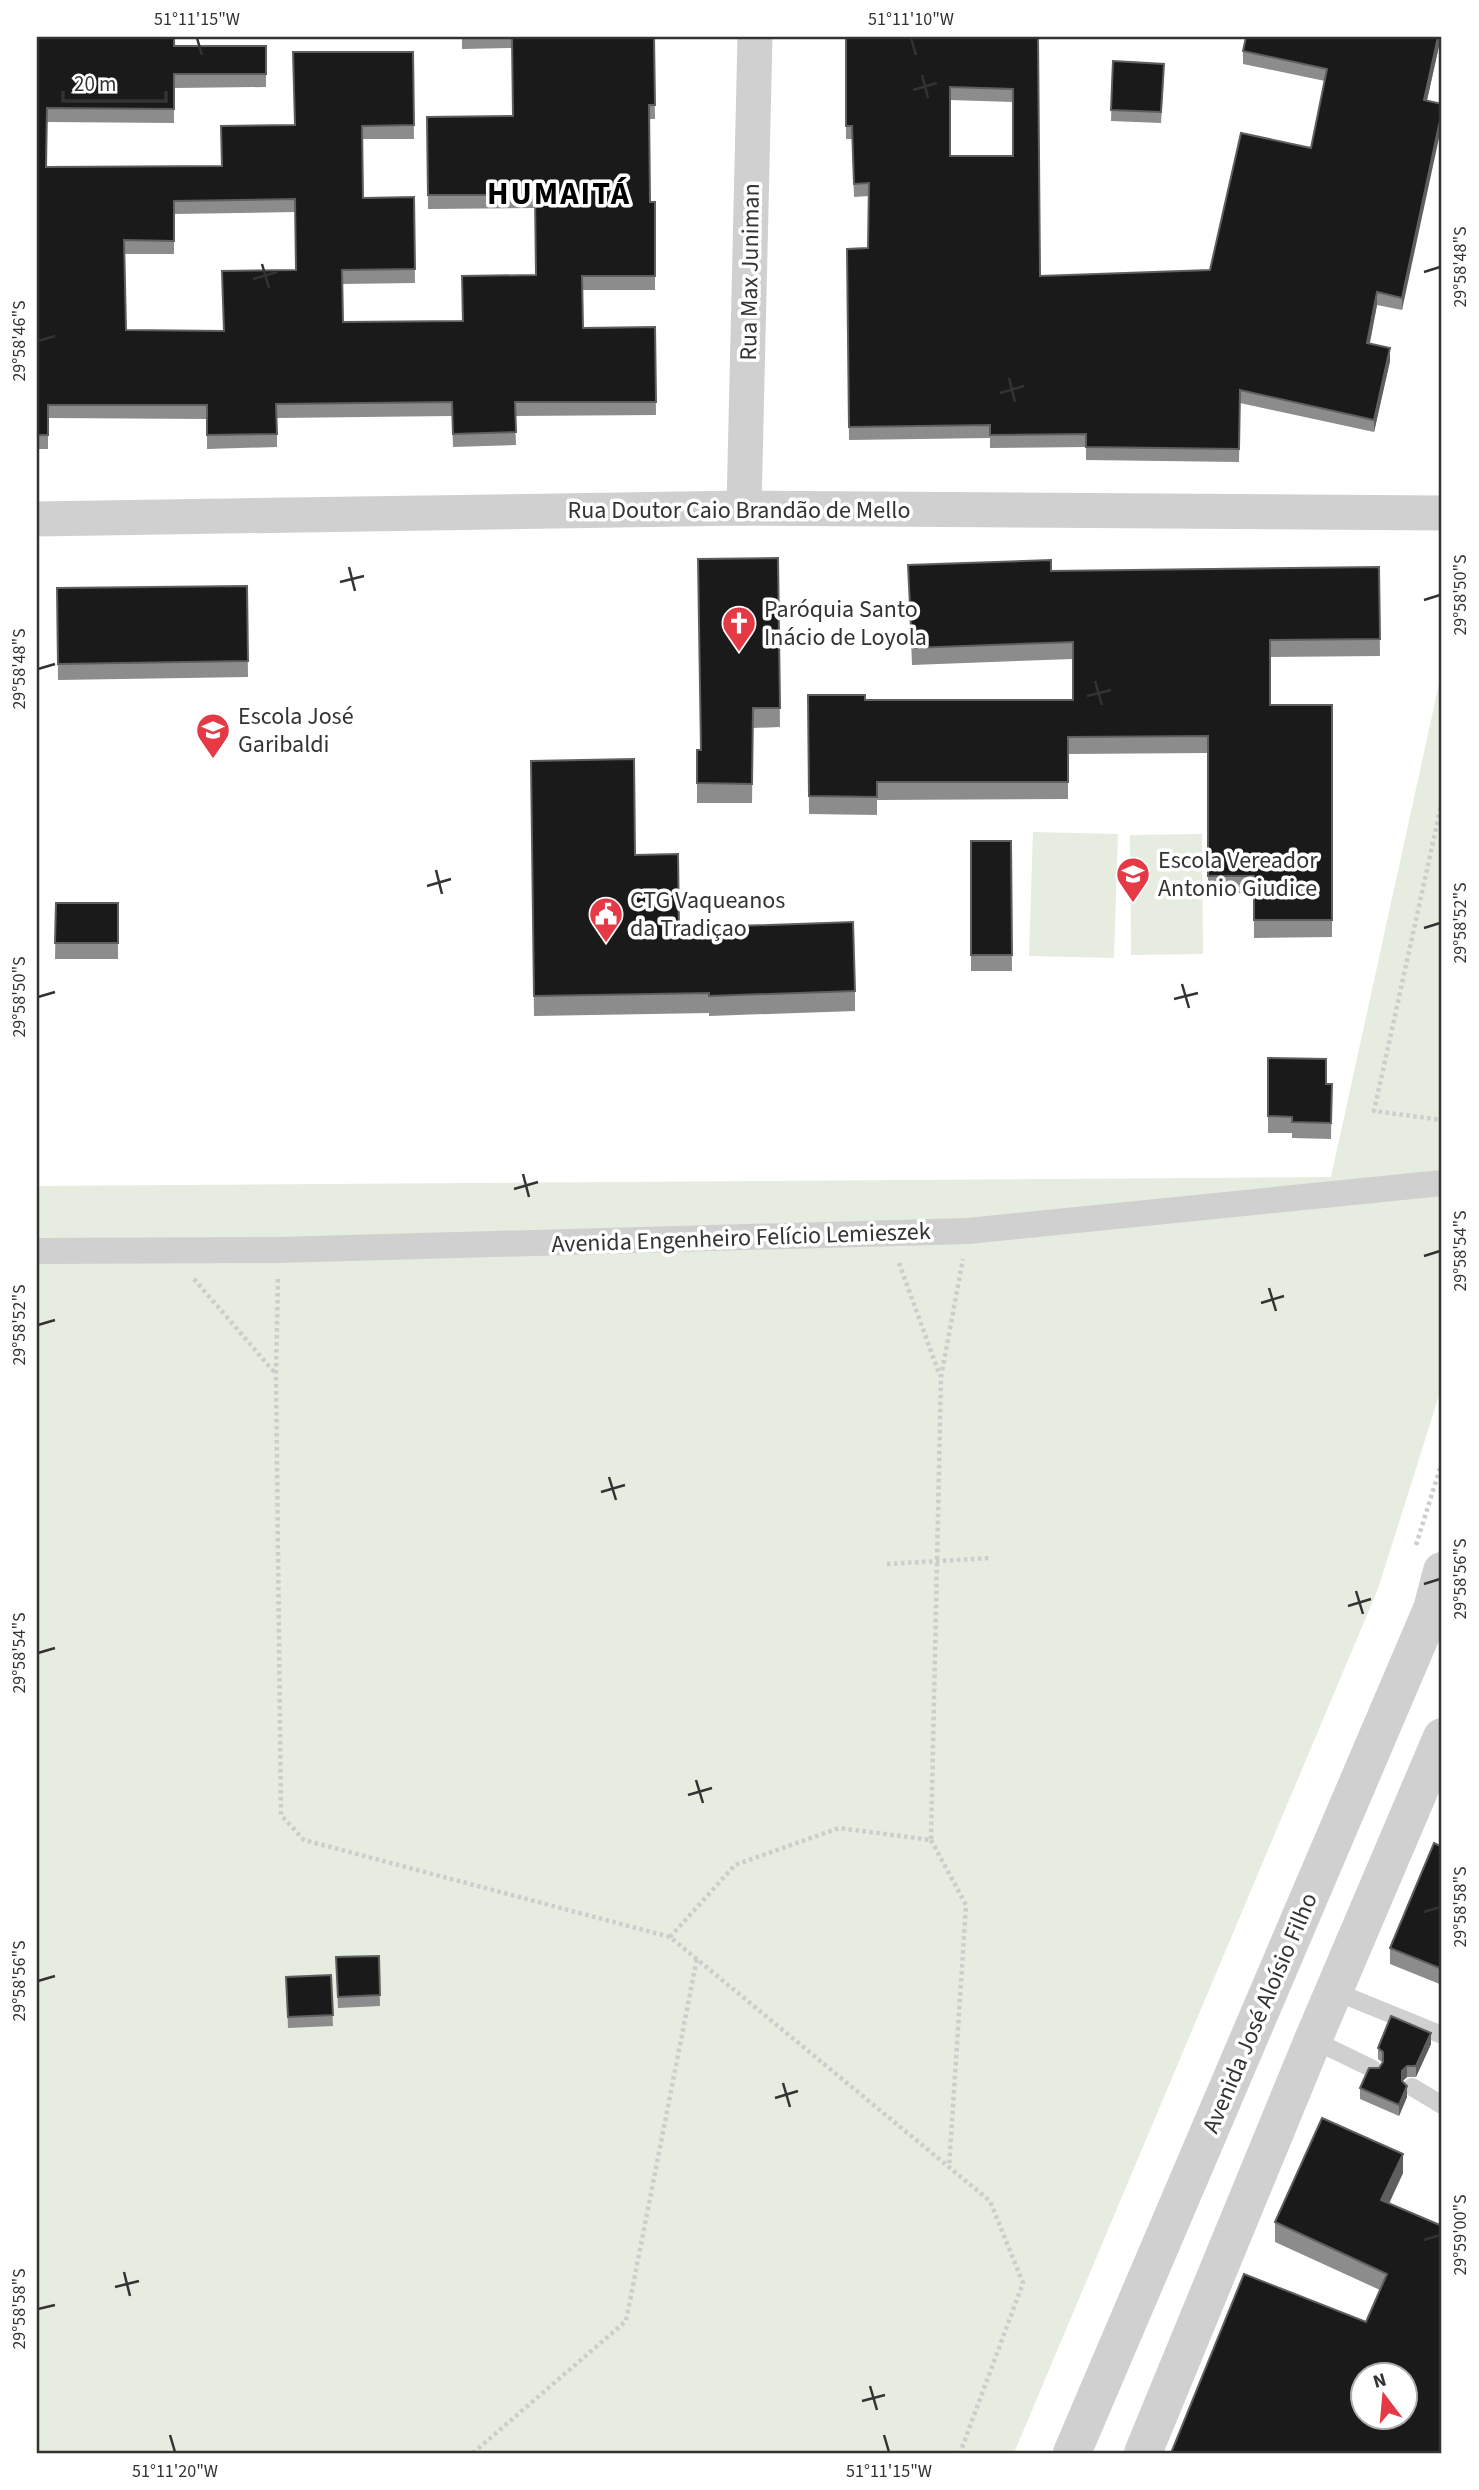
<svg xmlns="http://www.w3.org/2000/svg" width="1479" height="2490" font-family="'Source Sans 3',sans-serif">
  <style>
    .green { fill: #e6ecdf }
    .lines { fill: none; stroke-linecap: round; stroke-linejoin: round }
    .path { stroke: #cdcdcd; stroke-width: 4.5; stroke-dasharray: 3.5 3.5; stroke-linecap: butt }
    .service { stroke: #d0d0d0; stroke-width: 18 }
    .pedestrian { stroke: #d0d0d0; stroke-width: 26 }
    .minor { stroke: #d0d0d0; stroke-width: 35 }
    .tertiary { stroke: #d0d0d0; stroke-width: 38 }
    .wall { fill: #8c8c8c; fill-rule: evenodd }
    .shaded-wall { fill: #5f5f5f }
    .building { fill: #1a1a1a; stroke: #5f5f5f; stroke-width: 2; fill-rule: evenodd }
    .ticks { fill: none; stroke: #333; stroke-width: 2.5 }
    .labels { text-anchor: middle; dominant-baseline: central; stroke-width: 7; stroke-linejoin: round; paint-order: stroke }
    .street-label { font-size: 24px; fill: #333; stroke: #fff }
    .poi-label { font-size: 24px; fill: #333; stroke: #fff; text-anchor: start }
    .district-label { font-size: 32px; font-weight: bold; letter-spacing: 2px; fill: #000; stroke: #fff }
    .neatline { fill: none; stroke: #333; stroke-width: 2.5 }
    .ticks-label { font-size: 18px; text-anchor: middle; fill: #333 }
  </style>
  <rect width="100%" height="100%" fill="#fff"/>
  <g class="green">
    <polygon points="1442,670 1442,1386 1378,1589 1014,2453 37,2453 37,1186 1331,1177"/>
    <polygon points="1033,832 1118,834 1114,958 1029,956"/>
    <polygon points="1202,834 1203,954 1131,955 1130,835"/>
  </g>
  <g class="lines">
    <g class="path">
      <polyline points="1442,801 1374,1111 1442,1120"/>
      <polyline points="899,1263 940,1376"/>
      <polyline points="194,1279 275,1373"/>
      <polyline points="278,1279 276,1374 281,1815 304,1840 670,1937 990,2201 1023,2283 960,2453"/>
      <polyline points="1416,1545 1442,1462"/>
      <polyline points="887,1564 991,1558"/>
      <polyline points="931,1840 966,1905 949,2168"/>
      <polyline points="670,1937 735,1865 839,1828 931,1840 941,1377 963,1259"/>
      <polyline points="473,2453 626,2321 697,1958"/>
    </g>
    <g class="service">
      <polyline points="1334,1991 1442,2035"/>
      <polyline points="1313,2040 1373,2069"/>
      <polyline points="1412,2087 1442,2105"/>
    </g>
    <polyline class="pedestrian" points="37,1251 278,1250 968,1231 1442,1183"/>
    <g class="minor">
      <polyline points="744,508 755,37"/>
      <polyline points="37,519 744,508 1442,513"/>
    </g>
    <g class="tertiary">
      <polyline points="1072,2453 1432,1609 1442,1571"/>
      <polyline points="1143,2453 1313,2040 1442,1737"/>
    </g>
  </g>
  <g class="wall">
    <path d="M37,37L174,46H266V87L174,88V123L47,122V167L222,166L295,125L413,52L414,139H362L363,198L414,197L415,283L343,284V322L463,321L536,275L535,208L428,209L427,117L513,116L512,48L462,49V37H654L655,119H649L650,202H655V290H583V328L655,327L656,415L515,416L516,445L453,447L452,416L277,418V447L207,449V419L48,418V449H37ZM295,212L296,270L223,331L126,330L125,254H174V214Z"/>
    <path d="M846,37H1038L1040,276L1210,270L1311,148L1325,81L1243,64V51L1246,37H1442V46H1439L1427,101L1402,310L1377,305L1370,343L1390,361L1374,432L1240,403L1239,462L1086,460V447L990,448V438L849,440L847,249L868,248L869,196L854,197L852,139H846ZM950,100L1013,102V156H950Z"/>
    <polygon points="1113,61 1164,75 1161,123 1111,121"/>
    <polygon points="778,558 780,727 753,728 752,803 697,803 697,750 701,750"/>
    <polygon points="908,565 1051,571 1379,567 1380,656 1270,657 1270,705 1332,705 1332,937 1254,938 1254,893 1208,893 1208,753 1068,754 1068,799 877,800 877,815 809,814 808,695 865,700 1073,700 1073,659 912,665"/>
    <polygon points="247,586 248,677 58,680 57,588"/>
    <polygon points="531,761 635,855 679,928 855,991 855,1011 709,1016 709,1013 534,1016"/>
    <polygon points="971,841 1011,841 1012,971 971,971"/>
    <polygon points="56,903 118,903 118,959 55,959"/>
    <polygon points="1268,1058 1326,1084 1332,1084 1331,1139 1292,1138 1292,1133 1268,1133"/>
    <polygon points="1442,1847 1442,1985 1390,1964 1390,1948"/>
    <polygon points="379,1956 380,2006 338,2008 336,1957"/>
    <polygon points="331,1975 333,2026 288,2028 286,1977"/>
    <polygon points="1431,2044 1416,2077 1407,2077 1402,2081 1407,2097 1399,2116 1360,2099 1360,2088 1383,2063 1378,2059 1378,2048"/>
    <polygon points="1403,2173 1389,2204 1442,2226 1380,2290 1275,2242 1275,2222"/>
  </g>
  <g class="shaded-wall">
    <polygon points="1438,37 1439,37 1439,46 1424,113 1424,100"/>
    <polygon points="1442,111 1442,124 1402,310 1402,298"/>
    <polygon points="1377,292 1377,305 1367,356 1367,343"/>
    <polygon points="1390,348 1390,361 1374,432 1374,420"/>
    <polygon points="1431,2033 1431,2044 1416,2077 1416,2066"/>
    <polygon points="1407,2066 1407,2077 1402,2082 1402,2071"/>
    <polygon points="1407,2086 1407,2097 1399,2116 1399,2105"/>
    <polygon points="1403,2154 1403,2173 1381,2220 1381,2200"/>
  </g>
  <g class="building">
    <path d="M37,37H174V46H266V74H174V109L47,108L46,167L222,166L221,126L295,125L293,52H413L414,125L362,126L363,198L414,197L415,269L342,270L343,322L463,321L462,276L536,275L535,195H428L427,117L513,116L512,37H654L655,105H649L650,202H655V276H582L583,328L655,327L656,402H515L516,432L453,434L452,402L276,404L277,434L207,435V405H48V435H37ZM295,199L296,270L222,271L224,331L126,330L124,240L174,241V201Z"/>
    <path d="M846,37H1038L1040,276L1210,270L1241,133L1311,148L1327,69L1243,51L1246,37H1438L1424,100L1442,104V111L1402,298L1377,292L1367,343L1390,348L1374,420L1240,390L1239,449L1086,447V434L990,435V425L849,427L847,249L868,248L869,183L854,184L852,126H846ZM950,87L1013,89V156H950Z"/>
    <polygon points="1113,61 1164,64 1161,112 1111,110"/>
    <polygon points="778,558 780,708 753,708 752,784 697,783 697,750 701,750 698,559"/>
    <polygon points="1051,560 1051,571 1379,567 1380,639 1270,640 1270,705 1332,705 1332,920 1254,920 1254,876 1208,876 1208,736 1068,737 1068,782 877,782 877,797 809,796 808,695 865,695 865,700 1073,700 1073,642 912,648 908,565"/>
    <polygon points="247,586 248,661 58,664 57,588"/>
    <polygon points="634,759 635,855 678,854 679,928 853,922 855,991 709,996 709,993 534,996 531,761"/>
    <polygon points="971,841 1011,841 1012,955 971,955"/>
    <polygon points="56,903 118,903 118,943 55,943"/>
    <polygon points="1268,1058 1326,1059 1326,1084 1332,1084 1331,1123 1292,1122 1292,1117 1268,1116"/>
    <polygon points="1434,1843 1442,1847 1442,1969 1390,1948"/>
    <polygon points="379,1956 380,1995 338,1997 336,1957"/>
    <polygon points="331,1975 333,2015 288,2017 286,1977"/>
    <polygon points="1391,2016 1431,2033 1416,2066 1407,2066 1402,2071 1402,2081 1407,2086 1399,2105 1360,2088 1369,2068 1379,2068 1383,2062 1383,2052 1378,2048"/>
    <path d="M1322,2118L1403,2154L1381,2200L1442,2226V2453H1171L1244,2274L1366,2322L1387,2274L1275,2222ZM1363,2375H1405V2417H1363Z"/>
  </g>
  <path class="ticks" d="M197,38L202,55M911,38L916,55M922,75L928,98M913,90L937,83M262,264L269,288M1424,272L1440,267M253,279L277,272M38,341L55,336M1009,378L1015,402M1000,393L1024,386M349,567L355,591M340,582L364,576M1424,600L1440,595M38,669L55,664M1095,681L1102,705M1087,696L1111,690M436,870L442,894M427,886L451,879M1424,928L1440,923M1182,984L1189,1008M38,997L55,992M1174,999L1198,993M523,1174L529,1197M514,1189L538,1182M1424,1256L1440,1251M1269,1288L1276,1311M1261,1303L1284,1296M38,1325L55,1320M609,1477L616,1500M601,1492L625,1485M1424,1584L1440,1579M1356,1591L1363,1614M1348,1606L1371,1599M38,1653L55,1648M696,1780L703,1803M688,1795L712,1788M1424,1912L1440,1907M38,1981L55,1976M783,2083L790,2107M775,2098L798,2091M1424,2240L1440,2235M124,2272L130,2296M115,2287L139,2281M38,2309L55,2305M870,2386L877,2410M862,2401L885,2395M170,2435L175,2452M884,2435L889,2452"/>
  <defs>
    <g id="church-pin" transform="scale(1.75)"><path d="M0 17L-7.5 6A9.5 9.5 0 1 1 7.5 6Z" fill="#e63946" stroke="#fff"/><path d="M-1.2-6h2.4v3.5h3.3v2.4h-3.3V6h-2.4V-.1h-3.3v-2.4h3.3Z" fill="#fff"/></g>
    <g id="school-pin" transform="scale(1.75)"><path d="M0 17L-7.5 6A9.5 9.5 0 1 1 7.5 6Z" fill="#e63946" stroke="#fff"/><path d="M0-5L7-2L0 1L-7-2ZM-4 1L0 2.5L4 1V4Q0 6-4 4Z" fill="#fff"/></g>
    <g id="civic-pin" transform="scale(1.75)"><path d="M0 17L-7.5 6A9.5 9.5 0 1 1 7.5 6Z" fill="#e63946" stroke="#fff"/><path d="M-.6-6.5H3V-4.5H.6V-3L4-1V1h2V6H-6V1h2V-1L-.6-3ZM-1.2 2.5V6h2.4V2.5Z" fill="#fff"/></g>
  </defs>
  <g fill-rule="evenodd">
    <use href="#church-pin" x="739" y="623"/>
    <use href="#school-pin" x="213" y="730"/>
    <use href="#school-pin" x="1133" y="874"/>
    <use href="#civic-pin" x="606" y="914"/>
  </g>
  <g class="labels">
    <g class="street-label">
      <text transform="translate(750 272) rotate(-89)">Rua Max Juniman</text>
      <text x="739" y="510">Rua Doutor Caio Brandão de Mello</text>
      <text transform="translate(741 1238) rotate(-2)">Avenida Engenheiro Felício Lemieszek</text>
      <text transform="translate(1260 2013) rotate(-67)">Avenida José Aloísio Filho</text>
    </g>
    <g class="poi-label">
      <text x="764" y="609">Paróquia Santo<tspan x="764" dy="28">Inácio de Loyola</tspan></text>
      <text x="238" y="716">Escola José<tspan x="238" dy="28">Garibaldi</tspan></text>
      <text x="1158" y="860">Escola Vereador<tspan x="1158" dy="28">Antonio Giudice</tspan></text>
      <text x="630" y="900">CTG Vaqueanos<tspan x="630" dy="28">da Tradiçao</tspan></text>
    </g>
    <g class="district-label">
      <text x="559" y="194">HUMAITÁ</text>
    </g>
  </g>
  <rect width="1479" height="2490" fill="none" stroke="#ffffff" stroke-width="77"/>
  <g transform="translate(1384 2396) rotate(344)"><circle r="33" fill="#ffffff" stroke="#adadad" stroke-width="2"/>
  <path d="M0-5L12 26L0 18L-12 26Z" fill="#e63946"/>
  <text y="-10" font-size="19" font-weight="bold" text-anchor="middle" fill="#333333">N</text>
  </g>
  <path d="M63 91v10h103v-10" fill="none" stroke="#333333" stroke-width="3.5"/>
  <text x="74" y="91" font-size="21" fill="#333333" stroke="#ffffff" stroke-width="5" paint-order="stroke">20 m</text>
  <rect x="38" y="38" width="1402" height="2414" class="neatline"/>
  <g class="ticks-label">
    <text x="197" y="25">51°11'15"W</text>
    <text x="911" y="25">51°11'10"W</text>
    <text transform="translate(1460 267) rotate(-90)" y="6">29°58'48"S</text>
    <text transform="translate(19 341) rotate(-90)" y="6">29°58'46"S</text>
    <text transform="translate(1460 595) rotate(-90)" y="6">29°58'50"S</text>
    <text transform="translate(19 669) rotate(-90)" y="6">29°58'48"S</text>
    <text transform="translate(1460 923) rotate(-90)" y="6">29°58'52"S</text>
    <text transform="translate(19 997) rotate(-90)" y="6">29°58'50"S</text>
    <text transform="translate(1460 1251) rotate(-90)" y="6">29°58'54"S</text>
    <text transform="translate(19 1325) rotate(-90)" y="6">29°58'52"S</text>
    <text transform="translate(1460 1579) rotate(-90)" y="6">29°58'56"S</text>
    <text transform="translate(19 1653) rotate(-90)" y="6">29°58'54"S</text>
    <text transform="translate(1460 1907) rotate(-90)" y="6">29°58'58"S</text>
    <text transform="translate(19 1981) rotate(-90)" y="6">29°58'56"S</text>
    <text transform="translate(1460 2235) rotate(-90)" y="6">29°59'00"S</text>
    <text transform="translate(19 2309) rotate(-90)" y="6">29°58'58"S</text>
    <text x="175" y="2477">51°11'20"W</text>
    <text x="889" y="2477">51°11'15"W</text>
  </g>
</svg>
